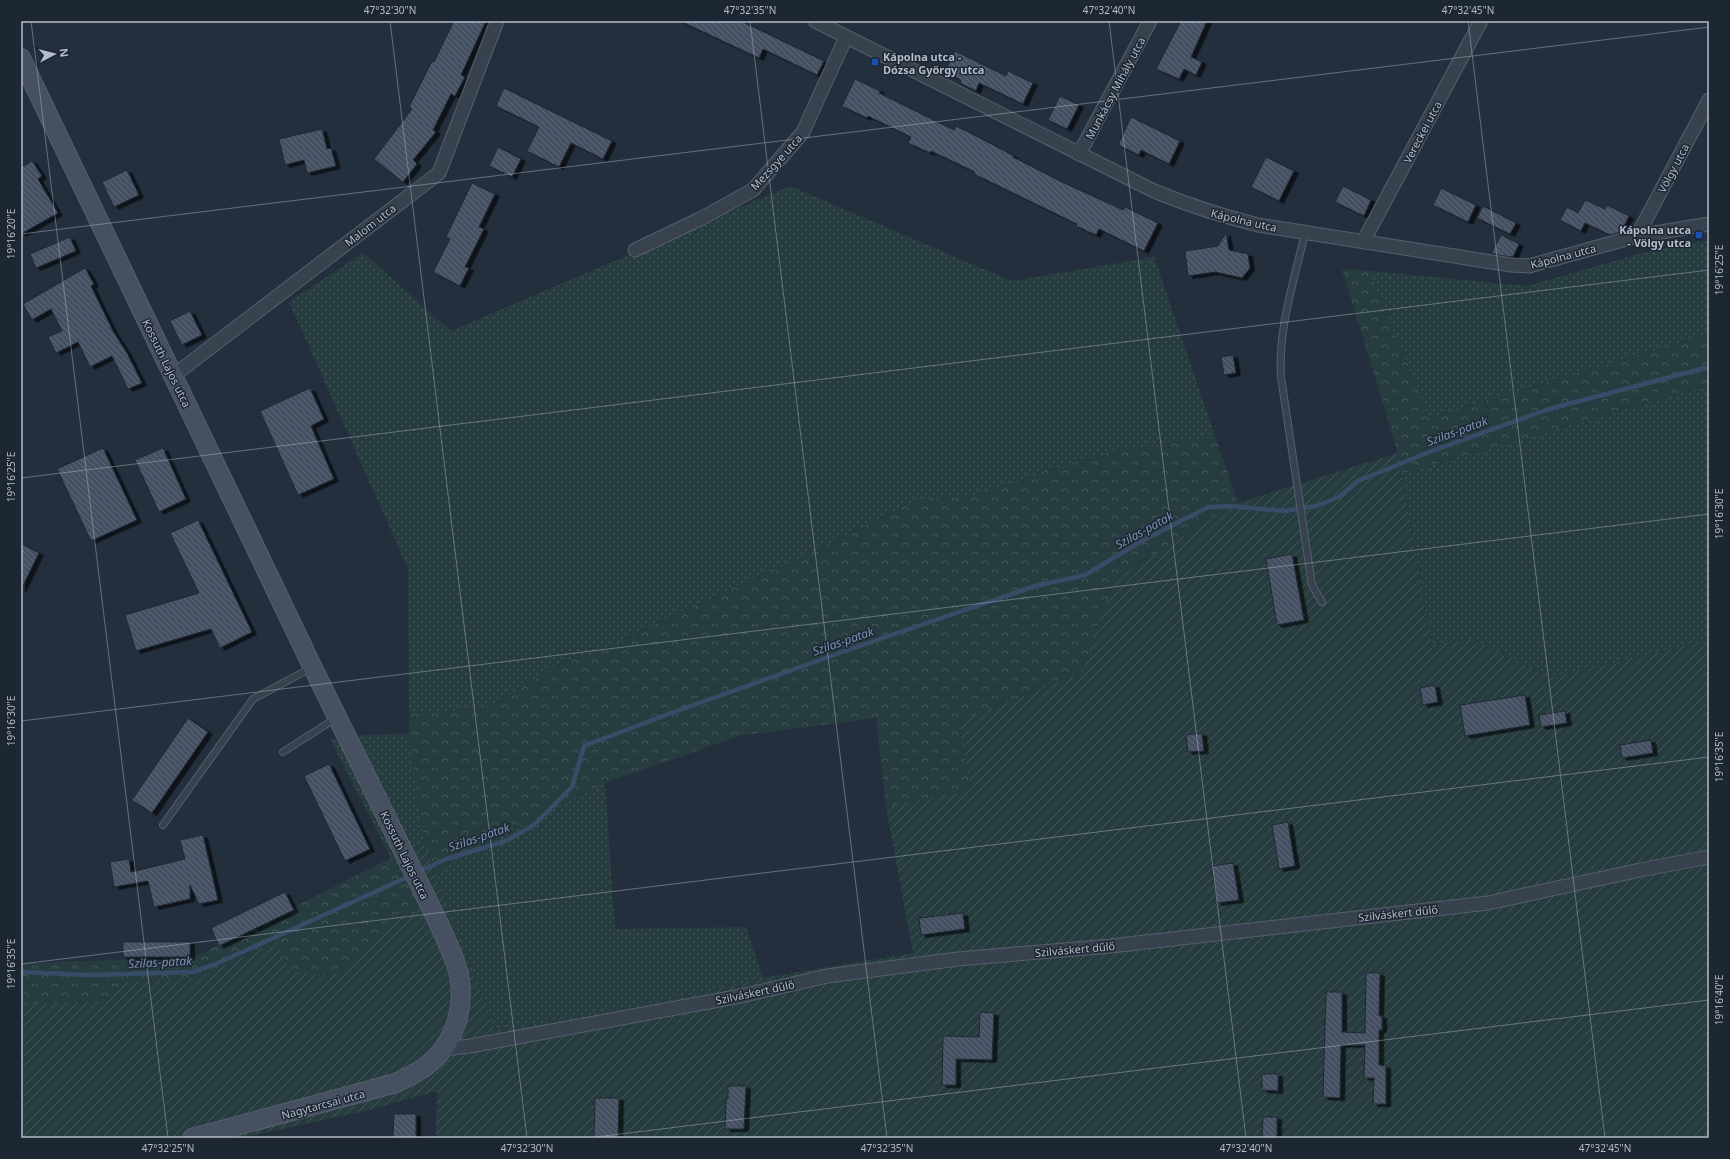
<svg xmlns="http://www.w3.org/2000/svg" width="1730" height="1159" font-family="'Noto Sans',sans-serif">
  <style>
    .grass { fill: url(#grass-dots) }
    .forest { fill: url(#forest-crowns) }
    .garden { fill: url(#garden-furrows) }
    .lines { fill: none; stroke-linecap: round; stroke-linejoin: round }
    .stream { stroke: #394c67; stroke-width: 4.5 }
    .building { fill: url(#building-back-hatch); stroke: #1f2835; filter: url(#shadow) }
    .service-casing { stroke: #565f6c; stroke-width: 8 }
    .minor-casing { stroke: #565f6c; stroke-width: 15 }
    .secondary-casing { stroke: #565f6c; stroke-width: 20 }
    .service { stroke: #38414e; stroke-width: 6 }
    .minor { stroke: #38414e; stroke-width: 13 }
    .secondary { stroke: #465061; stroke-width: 18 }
    .ticks { fill: none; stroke: #b4bcc9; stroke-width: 1; stroke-opacity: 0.45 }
    .transit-dot { fill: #1a4fb4; stroke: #1d2633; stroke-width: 1.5 }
    .labels { text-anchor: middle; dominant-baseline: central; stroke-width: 3; stroke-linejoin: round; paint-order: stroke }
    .poi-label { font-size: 11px; font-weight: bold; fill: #b4bcc9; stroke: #1d2633; text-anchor: start }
    .street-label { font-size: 11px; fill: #b4bcc9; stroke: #1d2633 }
    .water-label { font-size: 12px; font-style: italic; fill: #7c92b1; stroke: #1d2633 }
    .neatline { fill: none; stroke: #b4bcc9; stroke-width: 1.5 }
    .ticks-label { font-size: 10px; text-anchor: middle; fill: #b4bcc9 }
  </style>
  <defs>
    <pattern id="grass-dots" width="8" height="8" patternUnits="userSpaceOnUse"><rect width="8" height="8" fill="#263c3f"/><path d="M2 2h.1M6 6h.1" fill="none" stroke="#435659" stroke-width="1.8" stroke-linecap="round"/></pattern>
    <pattern id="forest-crowns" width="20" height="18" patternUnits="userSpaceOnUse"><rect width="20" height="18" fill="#263c3f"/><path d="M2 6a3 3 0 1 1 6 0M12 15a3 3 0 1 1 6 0" fill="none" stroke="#435659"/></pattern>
    <pattern id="garden-furrows" width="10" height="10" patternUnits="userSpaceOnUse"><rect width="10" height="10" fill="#263c3f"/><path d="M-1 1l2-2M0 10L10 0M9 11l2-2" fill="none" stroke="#435659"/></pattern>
    <pattern id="building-back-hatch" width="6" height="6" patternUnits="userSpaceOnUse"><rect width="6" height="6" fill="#455162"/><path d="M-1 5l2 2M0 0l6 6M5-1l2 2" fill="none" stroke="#5d6877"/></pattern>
    <filter id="shadow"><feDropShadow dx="4.5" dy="2.5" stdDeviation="0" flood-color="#0009"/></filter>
  </defs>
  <rect width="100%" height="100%" fill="#242f3e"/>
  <g class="grass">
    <polygon points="790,186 1011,281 1154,257 1215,436 1113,451 1048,470 979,494 914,501 801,557 642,630 601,653 564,660 526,685 485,708 409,713 408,568 289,302 363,253 451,331"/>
    <polygon points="1709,240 1709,334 1429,417 1370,271 1527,286 1649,251"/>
    <polygon points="1709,385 1709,640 1551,677 1473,639 1432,645 1402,474"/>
    <polygon points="409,734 424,844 391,858 330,739 365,735"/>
    <polygon points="605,783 615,929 746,927 763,978 634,1008 496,1030 435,872 553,808"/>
  </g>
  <g class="forest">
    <polygon points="1342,269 1370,271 1429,417 1709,334 1709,385 1402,474 1398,453"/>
    <polygon points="1215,436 1238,503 1118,576 1093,637 1082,673 959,721 971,790 886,807 876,718 739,736 605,783 553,808 435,872 424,844 409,734 409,713 485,708 526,685 564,660 601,653 642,630 801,557 914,501 979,494 1048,470 1113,451"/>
    <polygon points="391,858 417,900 416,916 396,914 340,973 313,975 289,968 277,941 196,978 124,982 107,1002 21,1003 21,963 193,958"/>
  </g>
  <polygon class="garden" points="1398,453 1432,645 1473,639 1551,677 1709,640 1709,1138 436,1138 437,1091 373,1109 241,1138 21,1138 21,1003 107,1002 124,982 196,978 277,941 290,968 313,975 340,973 396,914 416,916 417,900 391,858 424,844 496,1030 634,1008 763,978 913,953 886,807 971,790 959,721 1082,673 1093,637 1118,576 1238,503"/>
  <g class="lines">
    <g class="stream">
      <polyline points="418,872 446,859 506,841 534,825 572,787 584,746 671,713 845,651 1035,586 1085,575 1142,541 1208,507 1230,506 1284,511 1316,506 1339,497 1358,481 1429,452 1549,409 1709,367"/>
      <polyline points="21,972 89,975 193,972 216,964 412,875"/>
    </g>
  </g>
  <g class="building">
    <polygon points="454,21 486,21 461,75 465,77 455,96 451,94 433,130 436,132 413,160 417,164 403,182 374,159 412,109 409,107 432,61 434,62"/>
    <polygon points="680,21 741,21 824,61 817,75 763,49 759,58"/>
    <polygon points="1181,21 1207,21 1191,57 1202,62 1196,75 1184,69 1179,79 1156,69"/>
    <polygon points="955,51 1006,76 1008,71 1033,83 1023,104 979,83 976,91 960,83 961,80 945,72"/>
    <polygon points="855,79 880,91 879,93 954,130 956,126 980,138 1014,156 1013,157 1062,182 1123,210 1125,207 1158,223 1144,251 1099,229 1096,235 1076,226 1077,224 974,174 975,172 931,151 930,153 908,143 911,137 868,116 867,118 842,106"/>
    <polygon points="504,88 612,141 603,159 571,143 559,167 527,151 539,127 496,106"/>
    <polygon points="1060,96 1079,105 1067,129 1048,120"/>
    <polygon points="1131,117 1180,141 1169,164 1141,150 1139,155 1118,145"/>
    <polygon points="322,129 327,149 331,148 336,166 307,173 304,160 285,165 279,139"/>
    <polygon points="498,147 521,159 512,177 489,166"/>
    <polygon points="1266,157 1294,171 1279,201 1251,187"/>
    <polygon points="32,161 42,176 38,179 58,213 21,234 21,168"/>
    <polygon points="127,170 139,195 114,207 102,182"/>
    <polygon points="472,183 495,194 479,227 484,229 465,267 469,268 460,286 433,272 450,239 446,237"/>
    <polygon points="1343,186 1371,200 1364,216 1335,202"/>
    <polygon points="1441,188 1476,205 1468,222 1433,205"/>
    <polygon points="1585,200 1605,209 1607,205 1629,216 1621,232 1610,235 1585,223 1581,231 1560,220 1567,207 1578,213"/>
    <polygon points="1483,206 1516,223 1510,234 1477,218"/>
    <polygon points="1226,233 1229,250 1248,254 1250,268 1242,278 1215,272 1188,276 1185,251 1218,246"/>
    <polygon points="1501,235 1519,244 1513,257 1497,255 1492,252"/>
    <polygon points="70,237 76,251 36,268 30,254"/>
    <polygon points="85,268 94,284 91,286 113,331 127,353 142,383 128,389 112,356 90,367 78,342 56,353 48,337 62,331 51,309 32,320 23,304"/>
    <polygon points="190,311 202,335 182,345 170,321"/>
    <polygon points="1233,355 1236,373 1224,375 1221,357"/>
    <polygon points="310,388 324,419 311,426 334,479 298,495 260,411"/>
    <polygon points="103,448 137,520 91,541 57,469"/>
    <polygon points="163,448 186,499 159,512 135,460"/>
    <polygon points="198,520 252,632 220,648 211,629 136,651 125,615 199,593 170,533"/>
    <polygon points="21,544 39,553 21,590"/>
    <polygon points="1292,554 1304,620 1277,625 1266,559"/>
    <polygon points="1435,685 1438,702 1423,705 1420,688"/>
    <polygon points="1525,695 1530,725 1465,736 1460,705"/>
    <polygon points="1565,711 1567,723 1541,727 1539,715"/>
    <polygon points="188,718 208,732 152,813 132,800"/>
    <polygon points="1202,733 1204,751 1188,752 1186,735"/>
    <polygon points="1651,740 1653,753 1622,758 1620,745"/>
    <polygon points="329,764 370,849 345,861 304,776"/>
    <polygon points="1288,822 1295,866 1279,869 1272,825"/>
    <polygon points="203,835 218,900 199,904 190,885 190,899 154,907 148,881 114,887 110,862 129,859 131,872 185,859 180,840"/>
    <polygon points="1233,863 1239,900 1217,903 1212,866"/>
    <polygon points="285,892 294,910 219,946 211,928"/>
    <polygon points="963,913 965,929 921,935 919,918"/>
    <rect x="123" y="942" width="67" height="15"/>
    <polygon points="1366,973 1380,973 1379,1016 1382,1016 1382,1030 1379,1030 1379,1065 1386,1066 1386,1104 1373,1104 1374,1078 1364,1078 1365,1045 1341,1045 1340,1098 1323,1097 1326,992 1342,992 1342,1032 1365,1033"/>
    <polygon points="980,1012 994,1013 992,1060 956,1059 956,1085 942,1085 943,1036 979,1037"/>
    <polygon points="1262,1074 1278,1074 1278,1091 1262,1090"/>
    <polygon points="728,1086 746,1086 744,1129 725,1129 726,1099 728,1099"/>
    <polygon points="595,1098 619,1098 618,1138 594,1138"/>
    <polygon points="394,1114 416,1114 416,1138 393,1138"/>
    <polygon points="1263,1117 1277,1117 1277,1138 1262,1138"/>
  </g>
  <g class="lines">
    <g class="service-casing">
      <g id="service">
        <path d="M1305,233C1294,281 1278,328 1281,377L1312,585L1322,602"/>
        <polyline points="283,752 336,718"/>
        <polyline points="163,825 253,699 311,668"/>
      </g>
    </g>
    <g class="minor-casing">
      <g id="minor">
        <path d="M815,21L1154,191C1188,205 1222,216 1258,225L1511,265L1529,266L1637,236L1709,224"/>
        <polyline points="1079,154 1150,21"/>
        <polyline points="1637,236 1709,100"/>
        <polyline points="1363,242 1481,21"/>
        <polyline points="635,250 700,219 753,190 803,132 846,37"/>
        <polyline points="173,376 439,173 497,21"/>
        <polyline points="443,1049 470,1046 741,996 827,976 958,959 1111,946 1488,903 1640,870 1709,857"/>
      </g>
    </g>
    <g class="secondary-casing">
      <path id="secondary" d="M21,58L313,668L439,924C445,937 451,950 456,964C468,1001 457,1043 425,1067C417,1073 405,1078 396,1083L192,1138"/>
    </g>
    <use href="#service" class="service"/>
    <use href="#minor" class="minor"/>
    <use href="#secondary" class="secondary"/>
  </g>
  <path class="ticks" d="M31,21L168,1138M390,21L527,1138M750,21L887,1138M1109,21L1246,1138M1468,21L1605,1138M21,234L1709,27M21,478L1709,270M21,721L1709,514M21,964L1709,757M588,1138L1709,1000"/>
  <g class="transit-dot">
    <rect x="871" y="58" width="8" height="8" rx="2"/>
    <rect x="1695" y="231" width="8" height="8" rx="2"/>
  </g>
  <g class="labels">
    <g class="poi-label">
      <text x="883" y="56">Kápolna utca -<tspan x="883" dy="13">Dózsa György utca</tspan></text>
      <text x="1691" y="229" text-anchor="end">Kápolna utca<tspan x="1691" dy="13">- Völgy utca</tspan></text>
    </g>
    <g class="street-label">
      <text transform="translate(1115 88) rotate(-62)">Munkácsy Mihály utca</text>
      <text transform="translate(1422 132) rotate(-62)">Vereckei utca</text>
      <text transform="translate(776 162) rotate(-48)">Mezsgye utca</text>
      <text transform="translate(1673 168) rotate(-62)">Völgy utca</text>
      <text transform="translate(1244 220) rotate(13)">Kápolna utca</text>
      <text transform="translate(370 225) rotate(-38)">Malom utca</text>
      <text transform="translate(1563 256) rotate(-15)">Kápolna utca</text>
      <text transform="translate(167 363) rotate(64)">Kossuth Lajos utca</text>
      <text transform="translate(405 855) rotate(64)">Kossuth Lajos utca</text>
      <text transform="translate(1398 913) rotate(-6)">Szilváskert dűlő</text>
      <text transform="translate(1075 949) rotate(-5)">Szilváskert dűlő</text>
      <text transform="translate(755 992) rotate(-12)">Szilváskert dűlő</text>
      <text transform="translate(323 1104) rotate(-15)">Nagytarcsai utca</text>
    </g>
    <g class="water-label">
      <text transform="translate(1457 431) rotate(-20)">Szilas-patak</text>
      <text transform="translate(1144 530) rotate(-29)">Szilas-patak</text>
      <text transform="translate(843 641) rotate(-19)">Szilas-patak</text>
      <text transform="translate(479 837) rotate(-19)">Szilas-patak</text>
      <text transform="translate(160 962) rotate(-3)">Szilas-patak</text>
    </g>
  </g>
  <rect width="1730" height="1159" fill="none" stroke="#1d2633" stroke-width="44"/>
  <g transform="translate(54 54) rotate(83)" stroke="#1d2633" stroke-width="3" paint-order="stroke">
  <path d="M0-3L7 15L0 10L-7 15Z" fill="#b4bcc9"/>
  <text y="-6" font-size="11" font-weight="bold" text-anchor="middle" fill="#b4bcc9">N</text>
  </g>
  <rect x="22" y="22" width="1686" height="1115" class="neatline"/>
  <g class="ticks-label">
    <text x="390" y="14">47°32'30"N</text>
    <text x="750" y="14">47°32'35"N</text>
    <text x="1109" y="14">47°32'40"N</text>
    <text x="1468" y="14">47°32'45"N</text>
    <text transform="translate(11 234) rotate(-90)" y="4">19°16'20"E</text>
    <text transform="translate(1719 270) rotate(-90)" y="4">19°16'25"E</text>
    <text transform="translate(11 477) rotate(-90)" y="4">19°16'25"E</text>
    <text transform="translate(1719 514) rotate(-90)" y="4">19°16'30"E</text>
    <text transform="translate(11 721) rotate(-90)" y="4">19°16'30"E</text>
    <text transform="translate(1719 757) rotate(-90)" y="4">19°16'35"E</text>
    <text transform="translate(11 964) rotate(-90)" y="4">19°16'35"E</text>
    <text transform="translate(1719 1000) rotate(-90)" y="4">19°16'40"E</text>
    <text x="168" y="1152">47°32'25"N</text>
    <text x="527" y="1152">47°32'30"N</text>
    <text x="887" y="1152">47°32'35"N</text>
    <text x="1246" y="1152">47°32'40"N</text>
    <text x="1605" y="1152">47°32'45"N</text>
  </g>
</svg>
